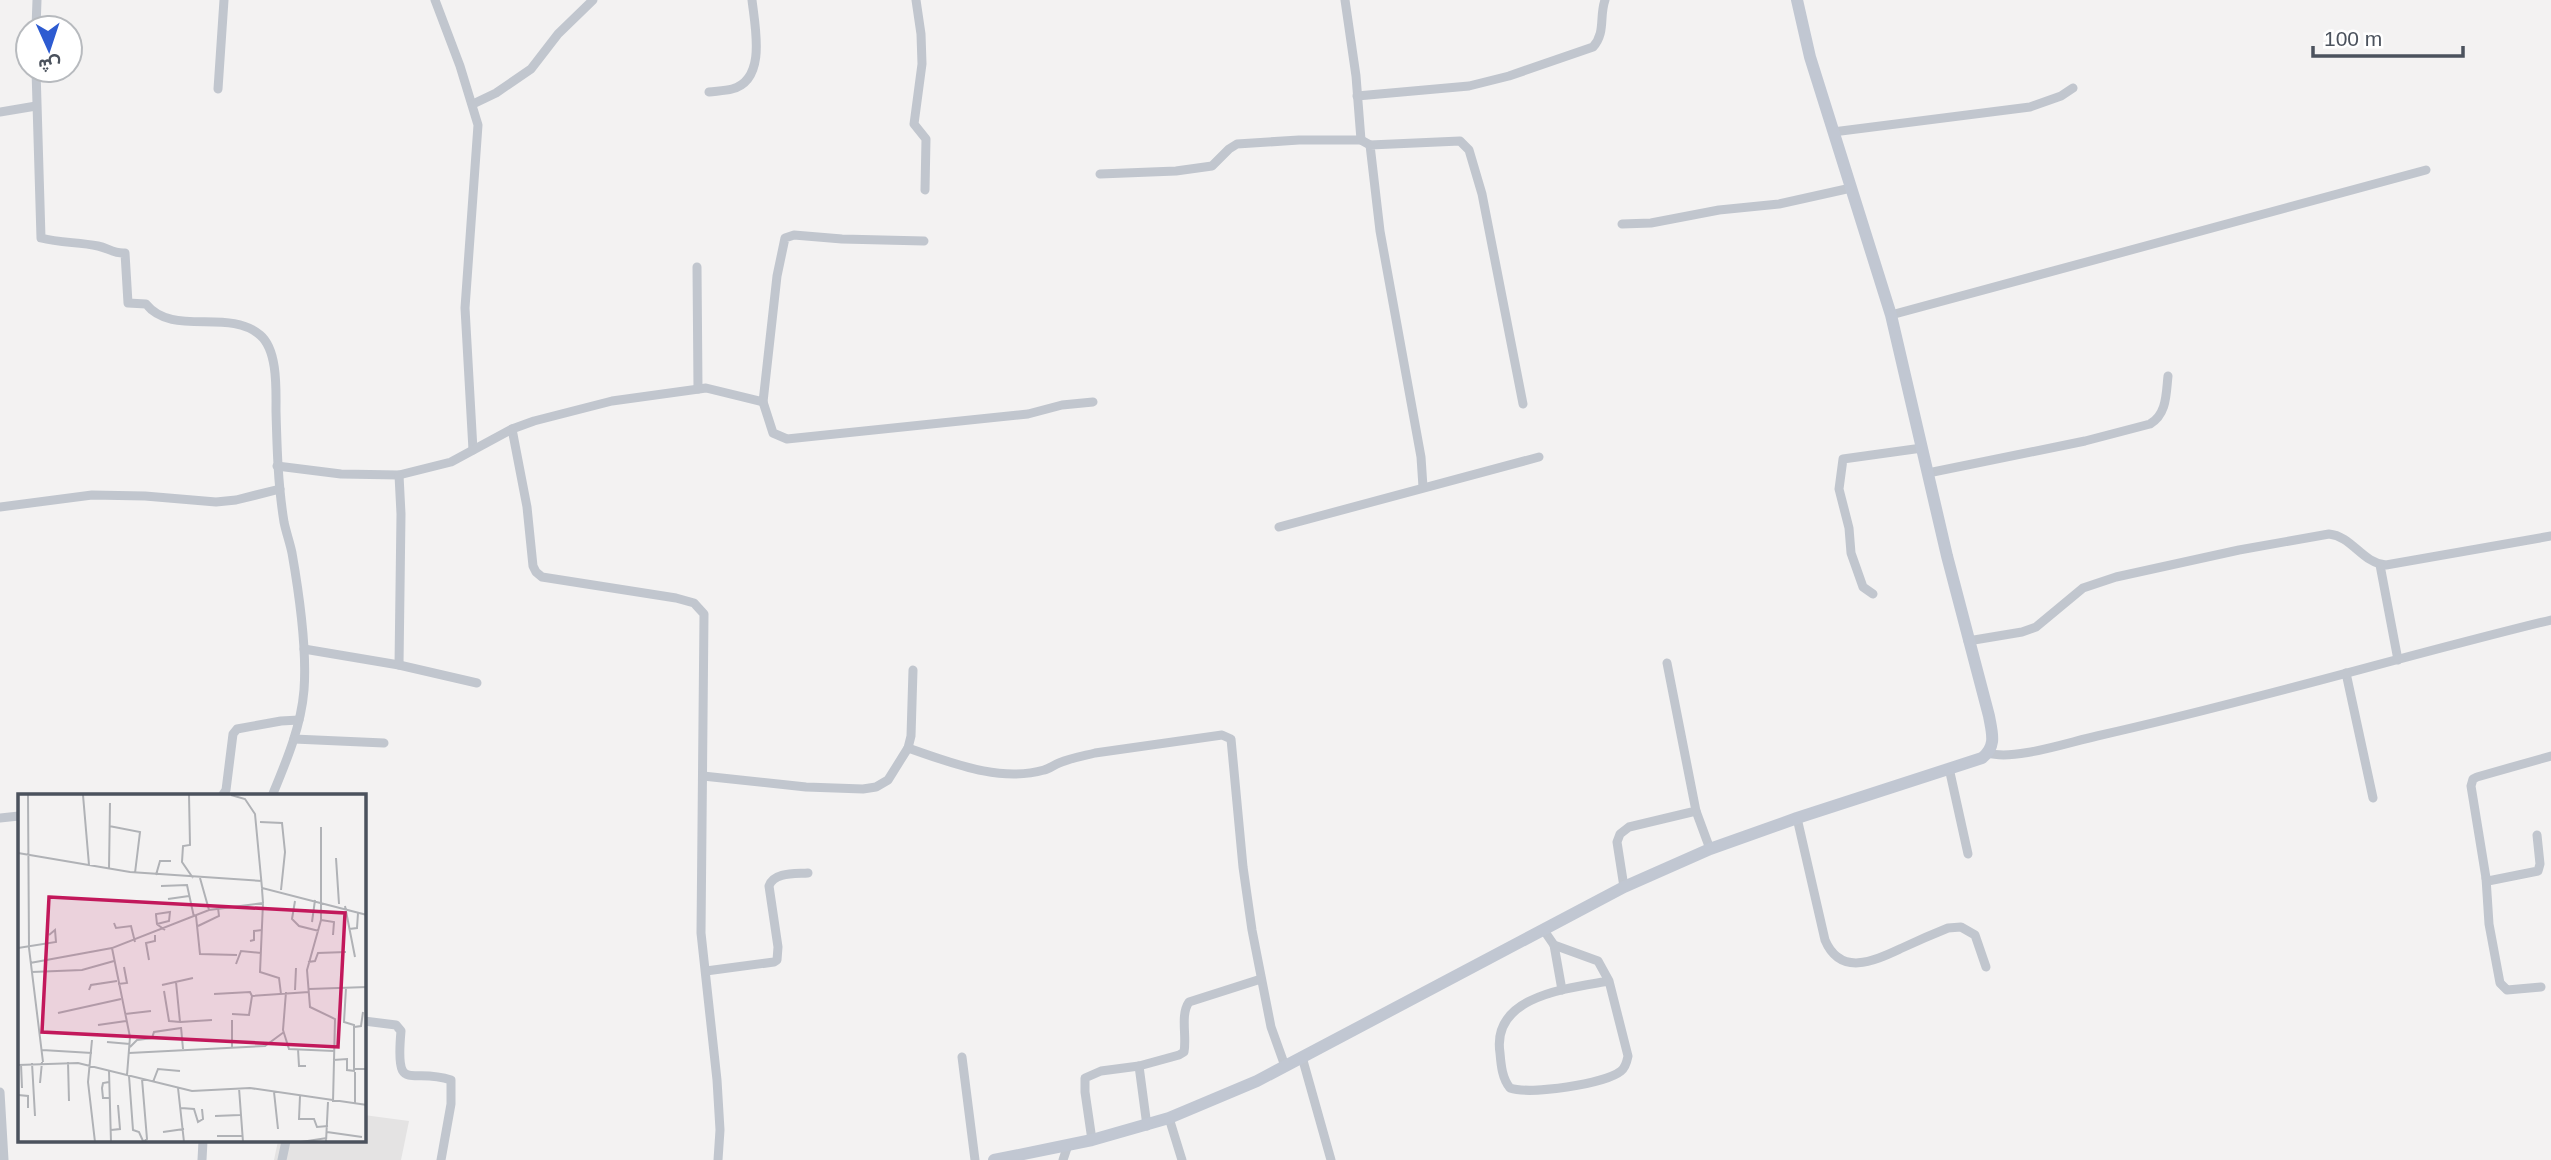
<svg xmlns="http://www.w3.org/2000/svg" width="2551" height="1160" font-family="Arial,Vazirmatn,sans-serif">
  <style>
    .education { fill: #e4e3e3 }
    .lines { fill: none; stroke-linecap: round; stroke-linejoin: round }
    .street { stroke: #c1c6ce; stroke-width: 9 }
    .secondary { stroke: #c1c7d2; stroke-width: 12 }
    .inset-road { fill: none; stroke: #b0b2b6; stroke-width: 2 }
    .view { fill: #c2185b; fill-opacity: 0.15; stroke: #c2185b; stroke-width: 3.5 }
    .inset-edge { fill: none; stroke: #4b525d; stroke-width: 3.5 }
  </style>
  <rect width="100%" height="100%" fill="#f3f2f2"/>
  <polygon class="education" points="364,1115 409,1121 401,1160 274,1160 278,1141 364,1141"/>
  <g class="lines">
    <g class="street">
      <polyline points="435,0 460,66 478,125 465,308 473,450"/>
      <polyline points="916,0 921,34 922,64 914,124 926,139 925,190"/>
      <polyline points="1345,0 1356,76 1361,140"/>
      <polyline points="36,28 37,0"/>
      <path d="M36,70L41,238C60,243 79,242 98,246C108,248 114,254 125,253L128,303L146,304C172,337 229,308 260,335C278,350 276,390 276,411C277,449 278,485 284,522C286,532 290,543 292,553C299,593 307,650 304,690C301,727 286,762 272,796"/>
      <polyline points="218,89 224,0"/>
      <path d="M709,92C716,91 725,91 732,89C767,80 755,27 752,0"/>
      <path d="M1357,96L1469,86L1509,76L1593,47C1606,32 1599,17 1605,0"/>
      <polyline points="473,104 496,93 531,69 558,34 593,0"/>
      <polyline points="0,112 36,106"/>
      <polyline points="1833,132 2030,107 2061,96 2073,88"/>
      <polyline points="1100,174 1176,171 1212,166 1229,149 1237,144 1299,140 1361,140 1370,145"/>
      <polyline points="1622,224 1651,223 1719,210 1779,204 1851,188"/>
      <polyline points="697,267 698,389"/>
      <polyline points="1891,315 2426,170"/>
      <polyline points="763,402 773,433 787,439 1028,414 1062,405 1093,402"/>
      <polyline points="512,429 527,507 533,566 536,572 542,577 676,598 694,603 704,614 701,933 717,1080 720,1130 718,1160"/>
      <polyline points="277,466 341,474 399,475 451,462 512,429 534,421 612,401 706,388 763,402 777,276 785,238 794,235 842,239 924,241"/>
      <path d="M1928,473L2085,441L2150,424C2167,414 2166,394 2168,376"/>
      <polyline points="1423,487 1421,457 1380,231 1370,145 1460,141 1469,150 1482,194 1523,404"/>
      <polyline points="0,507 92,495 145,496 216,502 236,500 280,489"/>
      <polyline points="1279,527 1539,457"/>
      <polyline points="2380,565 2398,660"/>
      <polyline points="1873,594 1863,587 1851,553 1849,528 1839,489 1843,459 1922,448"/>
      <path d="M1968,641L2022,632L2036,627L2083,588L2116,577L2239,550L2329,534C2352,536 2362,563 2386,565L2551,536"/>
      <polyline points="304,649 399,665 477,683"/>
      <polyline points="399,665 401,514 399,475"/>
      <polyline points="2346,673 2373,798"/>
      <polyline points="294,739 384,743"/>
      <path d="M908,748C950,762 999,783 1044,770C1049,769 1054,765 1059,763C1071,758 1083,756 1095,753L1222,735L1231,739L1243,867L1252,930L1271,1027L1285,1066"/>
      <path d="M1988,753C2014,761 2069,742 2097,736C2250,702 2399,657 2551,620"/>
      <polyline points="1949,768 1968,854"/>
      <polyline points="703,776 806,787 863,789 876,787 888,780 908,748 911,736 913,670"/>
      <polyline points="222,796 226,790 233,734 237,729 281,721 299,720"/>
      <polyline points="1696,811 1710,849"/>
      <polyline points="0,818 19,816"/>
      <path d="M1797,818L1825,940C1841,978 1876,960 1902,948C1917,941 1933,934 1948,928L1961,927L1975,935L1986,967"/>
      <polyline points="2537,835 2540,864 2538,871 2488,881 2486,878 2471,786 2473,779 2477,777 2551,756"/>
      <polyline points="2486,878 2489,924 2500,983 2507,990 2541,987"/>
      <polyline points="1624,887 1617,842 1620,834 1629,827 1696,811 1667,663"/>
      <path d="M1543,929L1554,945L1598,961L1609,981L1628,1056C1627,1061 1626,1067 1621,1071C1605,1084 1530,1095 1510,1088C1502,1078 1501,1065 1500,1053C1491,995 1570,988 1609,981"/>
      <polyline points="1554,945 1562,990"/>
      <path d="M706,971L774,962L777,960L778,947L769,886C774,872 795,874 808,873"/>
      <path d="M364,1021L396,1025L401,1031C395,1097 410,1066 451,1080V1104L441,1160"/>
      <polyline points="962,1057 975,1160"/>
      <polyline points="1302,1057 1331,1160"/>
      <polyline points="1139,1066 1147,1126"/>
      <polyline points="0,1092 4,1160"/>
      <polyline points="1169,1118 1182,1160"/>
      <path d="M1092,1140L1085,1092V1078L1101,1071L1139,1066L1179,1055L1184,1052C1187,1036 1180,1015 1189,1002L1261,979"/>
      <polyline points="202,1160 203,1141"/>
      <polyline points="282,1160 286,1141"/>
      <polyline points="1063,1160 1068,1145"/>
    </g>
    <path class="secondary" d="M994,1160L1092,1140L1169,1118L1257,1081L1624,887L1710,849L1797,818L1982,758C1997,746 1992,733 1989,716L1947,556L1891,315L1810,57L1797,0"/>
  </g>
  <g transform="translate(18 794)">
    <rect width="348" height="348" fill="#f3f2f2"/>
    <path class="inset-road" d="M10,1L11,154L25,268M65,1L71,71M171,1L172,51L165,52L164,68L175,84M213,1L227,5L237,20L244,94L349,121M242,28L264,29L267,58L263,96M91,32L122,38L117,79M303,33V126L289,176L292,213L317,225L315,308M0,59L112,78L244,87M318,64L321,110M91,75L92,9M138,81L142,67H153M182,84L191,116M143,92L169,91L176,123M150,105L171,102M277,107L274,125L281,132L301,137M245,109L242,178L261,184L263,200M327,112L337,163M178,122L182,160L219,161M303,126L316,128L315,141M294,128L297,106M96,129L98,134L113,132L117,148M139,130L151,127L152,118L138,120V121L139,130L140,131L147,136M180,132L201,122L200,114M331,135L339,134L340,119M232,147L236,146V137L244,136M0,154L38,148L37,136L31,141M131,166L128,149L137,147V141M290,168L297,167L300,159L328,158M12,169L94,154M218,170L223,157L243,159M14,178L64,176L96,167M100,190L109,189L106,173M144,191L175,184M328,194L326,228L336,231V275H349M291,195L349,193M71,196L73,191L99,187M277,196L278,174M146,197L151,227L162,228L158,188M268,198L265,236L271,255L316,257M196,200L232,198L234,202M40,219L103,205M107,220L133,217M214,220L231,221L234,202L291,198M214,226V253M162,228L194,226M80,231L108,227M163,233L165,255M336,233L343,232L345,218M74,246L70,288L77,348M89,248L112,250M112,253L119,246L134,244L136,238L163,234M280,255L281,272H288M24,256L74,259M111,259L247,252L266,238M315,266L329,265V276L337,277M50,268L51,307M14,269L17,322M3,270L4,294M0,271L60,269L174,297L232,294L349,311M91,277L93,348M337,278V310M109,281L112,243L94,154L191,116L245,109L244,95M111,282L115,336L121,338L125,347M124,285L129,345L125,348M91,288L85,289L84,294L85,304H92M135,288L140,275L162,277M22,289L24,268M160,294L166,348M221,294L225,348M256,298L260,335M0,301L10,302V314M282,302L281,325H296L299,333L310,332M163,314L176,315L180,328L185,325L184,315M197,322L222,321M93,336L102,335L100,311M145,338L166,335M309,338L344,343M199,342H225M283,348L309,344M308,348L310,308"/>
    <path class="view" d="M31,103L327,119L320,253L24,238Z"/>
    <rect width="348" height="348" class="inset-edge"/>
  </g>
  <g transform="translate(49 49) rotate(177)"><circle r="33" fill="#ffffff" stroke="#b7babe" stroke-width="2"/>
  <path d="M0-5L12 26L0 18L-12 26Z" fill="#2d5bd1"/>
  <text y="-10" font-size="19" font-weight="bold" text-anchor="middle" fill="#4b525d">ش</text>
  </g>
  <path d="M2313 46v10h150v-10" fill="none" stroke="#4b525d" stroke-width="3.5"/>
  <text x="2324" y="46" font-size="21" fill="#4b525d" stroke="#ffffff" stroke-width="5" paint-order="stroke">100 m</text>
</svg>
